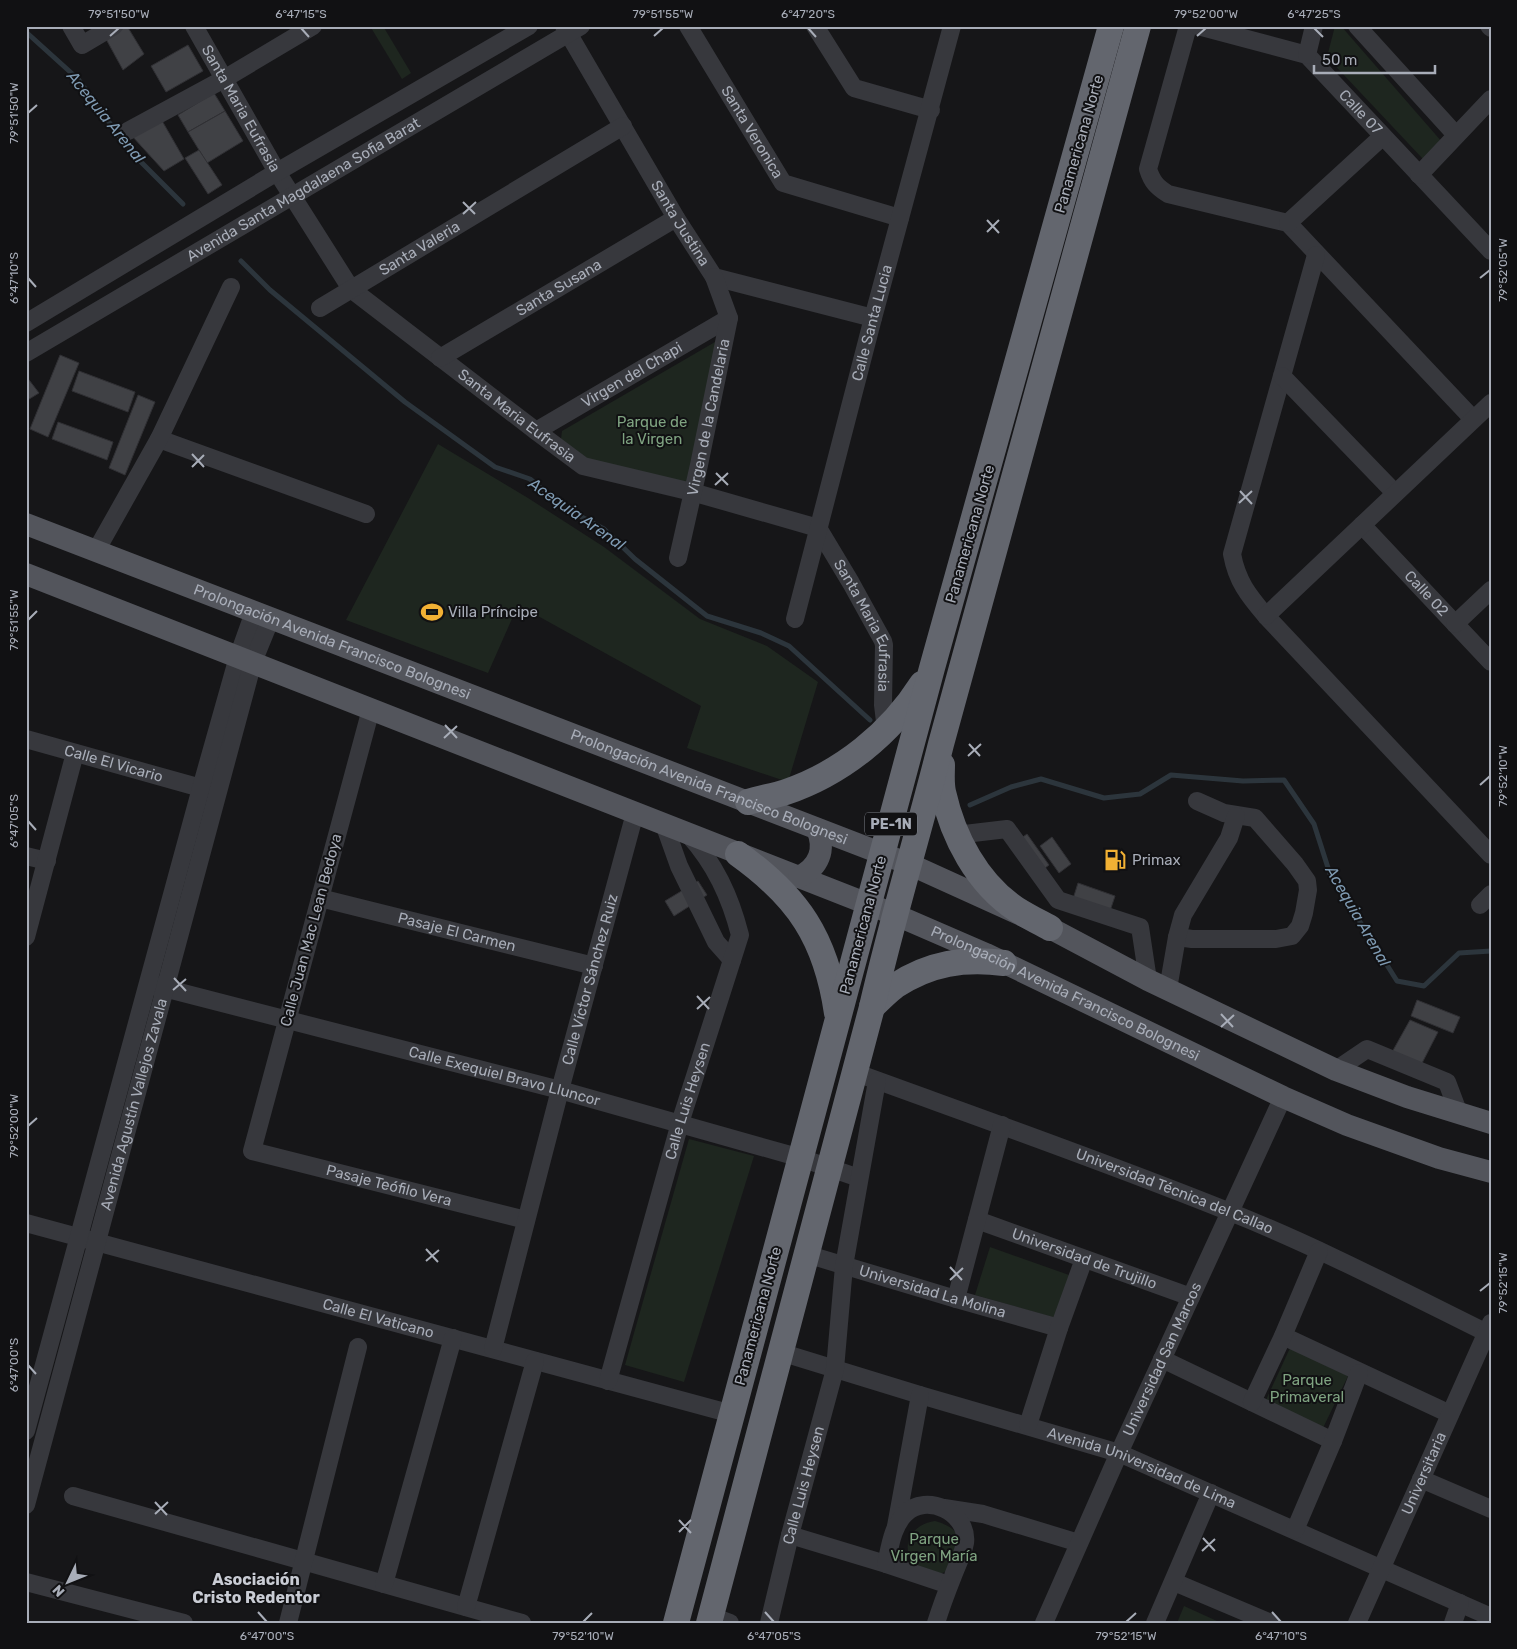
<svg xmlns="http://www.w3.org/2000/svg" width="1517" height="1649" font-family="Rubik,sans-serif">
  <style>
    .green { fill: #1e261f }
    .lines { fill: none; stroke-linecap: round; stroke-linejoin: round }
    .stream { stroke: #2c353c; stroke-width: 5 }
    .building { fill: #404145; stroke: #303034 }
    .minor { stroke: #37383d; stroke-width: 18 }
    .major { stroke: #53555c; stroke-width: 22 }
    .highway { stroke: #63666e; stroke-width: 26 }
    .ticks { fill: none; stroke: #a8adb8; stroke-width: 2 }
    .labels { text-anchor: middle; dominant-baseline: central; stroke-width: 4; stroke-linejoin: round; paint-order: stroke }
    .shield { fill: #111113; stroke: #7b7e86; stroke-width: 1 }
    .shield-label { font-size: 14px; font-weight: bold; fill: #a8adb8 }
    .street-label { font-size: 15px; fill: #a8adb8; stroke: #111113 }
    .park-label { font-size: 15px; fill: #7fa381; stroke: #111113 }
    .poi-label { font-size: 15px; fill: #a8adb8; stroke: #111113; text-anchor: start }
    .water-label { font-size: 16px; font-style: italic; fill: #7f9bb3; stroke: #111113 }
    .neighbourhood-label { font-size: 16px; font-weight: bold; fill: #c9ccd4; stroke: #111113 }
    .neatline { fill: none; stroke: #a8adb8; stroke-width: 2 }
    .ticks-label { font-size: 12px; text-anchor: middle; fill: #a8adb8 }
  </style>
  <rect width="100%" height="100%" fill="#161618"/>
  <g class="green">
    <polygon points="370,26 383,26 411,73 402,79"/>
    <polygon points="1335,26 1341,26 1442,142 1423,159 1327,57"/>
    <polygon points="715,342 721,346 686,486 590,461 561,439 562,431"/>
    <polygon points="438,444 528,498 604,547 700,619 767,646 818,682 788,782 687,748 701,706 518,605 488,673 346,620"/>
    <polygon points="689,1139 754,1156 684,1382 625,1365"/>
    <polygon points="990,1247 1069,1275 1056,1318 975,1295"/>
    <polygon points="1290,1348 1348,1376 1323,1428 1265,1402"/>
    <path d="M935,1521C946,1524 959,1530 960,1543C960,1548 956,1553 955,1558C948,1573 942,1577 925,1571C917,1568 912,1564 909,1556C903,1537 918,1523 935,1521Z"/>
    <polygon points="1184,1606 1217,1621 1216,1623 1177,1623"/>
  </g>
  <g class="lines">
    <g class="stream">
      <polyline points="26,32 78,79 129,150 183,204"/>
      <polyline points="241,261 270,290 405,402 495,467 530,479 565,508 604,529 635,559 707,616 761,633 789,646 870,720"/>
      <polyline points="970,805 1011,787 1041,779 1104,798 1140,794 1171,775 1243,781 1284,780 1314,824 1330,874 1397,981 1424,986 1459,953 1491,951"/>
    </g>
  </g>
  <g class="building">
    <polygon points="127,26 144,54 123,70 106,39"/>
    <polygon points="188,45 203,71 166,92 151,66"/>
    <polygon points="214,93 225,111 188,132 178,115"/>
    <polygon points="225,111 243,141 207,163 188,132"/>
    <polygon points="161,119 184,159 164,171 132,136"/>
    <polygon points="199,150 222,185 208,194 185,158"/>
    <polygon points="60,355 79,363 48,437 30,429"/>
    <polygon points="79,371 135,392 128,412 72,391"/>
    <polygon points="26,376 39,393 26,401"/>
    <polygon points="138,395 155,402 125,475 109,468"/>
    <polygon points="58,422 113,442 107,460 52,439"/>
    <polygon points="1027,834 1049,865 1036,875 1013,844"/>
    <polygon points="1052,837 1071,864 1059,873 1040,846"/>
    <polygon points="698,881 707,895 674,916 665,901"/>
    <polygon points="1078,883 1115,896 1110,911 1073,899"/>
    <polygon points="1417,1000 1460,1017 1453,1033 1411,1016"/>
    <polygon points="1410,1020 1438,1032 1420,1067 1391,1054"/>
  </g>
  <g class="lines">
    <g class="minor">
      <polyline points="71,26 82,45 114,26"/>
      <path id="s1" d="M194,26L277,172L351,289L536,431L583,466L692,492L818,528L851,583L883,641L884,645L883,705L886,730"/>
      <path id="s2" d="M564,26L676,218L714,277L873,318"/>
      <path id="s3" d="M688,26L783,183L900,218"/>
      <polyline points="815,26 854,88 931,110"/>
      <path d="M1188,26L1148,169C1152,182 1157,187 1168,194L1288,223L1473,419"/>
      <path id="s4" d="M1198,26L1307,55L1491,251"/>
      <polyline points="1357,26 1456,135"/>
      <polyline points="1489,26 1491,28"/>
      <polyline points="1307,55 1314,26"/>
      <polyline points="128,131 224,79 313,26"/>
      <polyline points="1419,175 1491,99"/>
      <polyline points="1288,223 1383,136"/>
      <path d="M1316,255L1232,554C1237,581 1248,595 1266,616L1491,855"/>
      <path id="s5" d="M320,308L623,126"/>
      <polyline points="26,323 277,172 529,26"/>
      <path id="s6" d="M26,353L581,26"/>
      <path id="s7" d="M440,358L676,218"/>
      <polyline points="1282,376 1395,493"/>
      <path id="s8" d="M536,431L729,318"/>
      <polyline points="159,439 366,514"/>
      <path id="s9" d="M1362,525L1491,662"/>
      <polyline points="96,551 159,439 231,287"/>
      <path id="s10" d="M678,558L699,465L729,318L714,277"/>
      <polyline points="1266,616 1491,403"/>
      <path id="s11" d="M795,619L873,318L952,26"/>
      <polyline points="1455,624 1491,590"/>
      <path id="s12" d="M371,709L252,1151L526,1220"/>
      <path id="s13" d="M26,739L201,788"/>
      <polyline points="664,824 679,866 716,942 732,960"/>
      <polyline points="956,835 1007,829 1058,900 1140,927 1148,980"/>
      <polyline points="26,856 47,861"/>
      <path id="s14" d="M320,898L594,966"/>
      <polyline points="1480,905 1491,894"/>
      <polyline points="26,937 75,753"/>
      <polyline points="1177,937 1192,939 1276,939 1292,936 1300,926 1304,913 1308,890 1307,881 1295,864 1255,818 1224,813 1197,801"/>
      <path id="s15" d="M156,986L560,1090L801,1158L859,1178"/>
      <polyline points="1168,989 1177,937 1183,915 1229,838 1236,816"/>
      <polyline points="1336,1070 1367,1049 1447,1082 1459,1114"/>
      <path id="s16" d="M854,1072C980,1118 1106,1162 1230,1212C1318,1247 1402,1291 1487,1333"/>
      <path id="s17" d="M977,1220L1191,1297"/>
      <path id="s18" d="M26,1223L732,1414"/>
      <path id="s19" d="M806,1254L956,1299L1059,1328"/>
      <polyline points="956,1299 1002,1125"/>
      <polyline points="1283,1336 1450,1414"/>
      <path id="s20" d="M493,1349L560,1090L635,813"/>
      <path id="s21" d="M780,1352L920,1395L1119,1453L1491,1617"/>
      <polyline points="1162,1359 1333,1441"/>
      <path id="s22" d="M608,1381L680,1123L740,935C730,896 715,864 688,834"/>
      <polyline points="1252,1402 1283,1336 1319,1251"/>
      <polyline points="1028,1425 1059,1328 1084,1259"/>
      <polyline points="26,1431 201,788 238,657 254,612"/>
      <polyline points="1421,1479 1491,1509"/>
      <polyline points="73,1496 522,1623"/>
      <path id="s23" d="M26,1505L253,662L271,618"/>
      <polyline points="944,1508 983,1514 1079,1543"/>
      <polyline points="896,1526 920,1395"/>
      <polyline points="1295,1530 1333,1441 1359,1373"/>
      <polyline points="790,1535 886,1564 949,1585"/>
      <path d="M886,1564C890,1547 892,1527 905,1514C926,1492 969,1513 965,1543C963,1554 957,1565 953,1576C947,1591 941,1607 936,1623"/>
      <polyline points="26,1582 184,1623"/>
      <polyline points="1174,1582 1271,1623"/>
      <polyline points="384,1584 453,1338"/>
      <polyline points="466,1607 535,1361"/>
      <polyline points="711,1616 730,1623"/>
      <polyline points="288,1623 358,1347"/>
      <path id="s24" d="M769,1623L790,1535L835,1369L844,1266L877,1081"/>
      <path id="s25" d="M1044,1623L1119,1453L1283,1097"/>
      <polyline points="1155,1623 1211,1493"/>
      <path id="s26" d="M1357,1623L1491,1323"/>
      <polyline points="1453,1623 1460,1603"/>
    </g>
    <g class="major">
      <path id="s27" d="M26,524L909,864L1050,928L1148,980L1336,1070L1407,1097L1491,1123"/>
      <path id="s28" d="M26,574L896,915L986,954L1283,1097L1347,1125L1439,1158L1491,1172"/>
      <path d="M799,877C819,867 826,850 817,829"/>
    </g>
    <g class="highway">
      <path d="M942,765C942,774 941,783 943,792C953,837 977,883 1016,909C1027,916 1039,922 1050,928"/>
      <path d="M748,802C761,798 774,796 786,792C842,773 891,733 922,684"/>
      <path d="M738,854C798,897 826,938 837,1013"/>
      <path d="M872,1007C879,1000 887,992 895,986C930,963 964,958 1004,963"/>
      <polyline points="676,1623 932,668 1111,26"/>
      <path d="M709,1623L872,1007C892,919 919,832 941,744L1138,26"/>
    </g>
  </g>
  <path class="ticks" d="M301,28L309,37M808,28L816,37M1314,28L1323,37M110,36L119,28M654,36L663,28M1197,36L1206,28M28,113L37,105M463,202L475,214M463,214L476,202M987,220L999,233M987,232L999,220M28,278L36,287M1480,278L1490,270M192,454L204,467M192,467L204,455M716,473L728,485M715,485L728,473M1240,491L1252,504M1239,503L1252,491M28,620L37,611M445,725L457,738M444,738L457,726M969,744L980,756M968,756L981,744M1480,785L1490,776M28,821L36,830M174,978L186,991M173,990L186,979M697,996L709,1009M697,1009L710,997M1221,1014L1233,1027M1221,1027L1234,1015M28,1126L37,1118M426,1249L438,1262M426,1261L439,1250M950,1267L962,1280M950,1280L963,1268M1480,1291L1490,1283M28,1365L36,1374M155,1502L167,1515M155,1514L168,1502M679,1520L691,1533M679,1532L691,1520M1203,1538L1215,1551M1202,1551L1215,1539M258,1612L267,1622M765,1612L774,1622M1272,1612L1281,1622M583,1622L592,1613M1126,1622L1136,1613"/>
  <defs>
    <g id="stadium-bare" transform="scale(1.725)"><path d="M0-5a6.5 5 0 1 0 0 10a6.5 5 0 1 0 0-10ZM-3.5-1.8h7v3.6h-7Z" fill="#f2b134" stroke="#111113" stroke-width="2.5" paint-order="stroke"/></g>
    <g id="fuel-bare" transform="scale(1.725)"><path d="M-5.5-6h7V0h2V4h1.3V-2.5L3-4.5l.8-.8L6-3V5H2.5V1h-1V6h-7ZM-4.2-4.7v3.2H.2V-4.7Z" fill="#f2b134" stroke="#111113" stroke-width="2.5" paint-order="stroke"/></g>
  </defs>
  <g fill-rule="evenodd">
    <use href="#stadium-bare" x="432" y="612"/>
    <use href="#fuel-bare" x="1115" y="860"/>
  </g>
  <g class="labels">
    <rect class="shield" x="865" y="812.5" width="52" height="23" rx="4"/>
    <g class="shield-label">
      <text x="891" y="824">PE-1N</text>
    </g>
    <g class="street-label">
      <text stroke="none"><textPath href="#s1" startOffset="95">Santa Maria Eufrasia</textPath></text>
      <text stroke="none"><textPath href="#s4" startOffset="191">Calle 07</textPath></text>
      <text stroke="none"><textPath href="#s3" startOffset="124">Santa Veronica</textPath></text>
      <text transform="translate(1079 144) rotate(-74)">Panamericana Norte</text>
      <text stroke="none"><textPath href="#s6" startOffset="322">Avenida Santa Magdalaena Sofia Barat</textPath></text>
      <text stroke="none"><textPath href="#s2" startOffset="229">Santa Justina</textPath></text>
      <text stroke="none"><textPath href="#s5" startOffset="116">Santa Valeria</textPath></text>
      <text stroke="none"><textPath href="#s7" startOffset="138">Santa Susana</textPath></text>
      <text stroke="none"><textPath href="#s11" startOffset="306">Calle Santa Lucia</textPath></text>
      <text stroke="none"><textPath href="#s8" startOffset="111">Virgen del Chapi</textPath></text>
      <text stroke="none"><textPath href="#s1" startOffset="515">Santa Maria Eufrasia</textPath></text>
      <text stroke="none"><textPath href="#s10" startOffset="144">Virgen de la Candelaria</textPath></text>
      <text transform="translate(970 534) rotate(-74)">Panamericana Norte</text>
      <text stroke="none"><textPath href="#s9" startOffset="94">Calle 02</textPath></text>
      <text stroke="none"><textPath href="#s1" startOffset="951">Santa Maria Eufrasia</textPath></text>
      <text stroke="none"><textPath href="#s27" startOffset="328">Prolongación Avenida Francisco Bolognesi</textPath></text>
      <text stroke="none"><textPath href="#s13" startOffset="91">Calle El Vicario</textPath></text>
      <text stroke="none"><textPath href="#s27" startOffset="732">Prolongación Avenida Francisco Bolognesi</textPath></text>
      <text transform="translate(863 925) rotate(-75)">Panamericana Norte</text>
      <text transform="translate(311 930) rotate(-75)">Calle Juan Mac Lean Bedoya</text>
      <text stroke="none"><textPath href="#s14" startOffset="141">Pasaje El Carmen</textPath></text>
      <text stroke="none"><textPath href="#s20" startOffset="382">Calle Víctor Sánchez Ruiz</textPath></text>
      <text stroke="none"><textPath href="#s28" startOffset="1121">Prolongación Avenida Francisco Bolognesi</textPath></text>
      <text stroke="none"><textPath href="#s15" startOffset="360">Calle Exequiel Bravo Lluncor</textPath></text>
      <text stroke="none"><textPath href="#s22" startOffset="291">Calle Luis Heysen</textPath></text>
      <text stroke="none"><textPath href="#s23" startOffset="415">Avenida Agustín Vallejos Zavala</textPath></text>
      <text stroke="none"><textPath href="#s12" startOffset="599">Pasaje Teófilo Vera</textPath></text>
      <text stroke="none"><textPath href="#s16" startOffset="342">Universidad Técnica del Callao</textPath></text>
      <text stroke="none"><textPath href="#s17" startOffset="114">Universidad de Trujillo</textPath></text>
      <text stroke="none"><textPath href="#s19" startOffset="132">Universidad La Molina</textPath></text>
      <text transform="translate(758 1316) rotate(-75)">Panamericana Norte</text>
      <text stroke="none"><textPath href="#s18" startOffset="365">Calle El Vaticano</textPath></text>
      <text stroke="none"><textPath href="#s25" startOffset="289">Universidad San Marcos</textPath></text>
      <text stroke="none"><textPath href="#s21" startOffset="380">Avenida Universidad de Lima</textPath></text>
      <text stroke="none"><textPath href="#s26" startOffset="164">Universitaria</textPath></text>
      <text stroke="none"><textPath href="#s24" startOffset="142">Calle Luis Heysen</textPath></text>
    </g>
    <g class="park-label">
      <text x="652" y="422">Parque de<tspan x="652" dy="17">la Virgen</tspan></text>
      <text x="1307" y="1380">Parque<tspan x="1307" dy="17">Primaveral</tspan></text>
      <text x="934" y="1539">Parque<tspan x="934" dy="17">Virgen María</tspan></text>
    </g>
    <g class="poi-label">
      <text x="448" y="612">Villa Príncipe</text>
      <text x="1132" y="860">Primax</text>
    </g>
    <g class="water-label">
      <text transform="translate(106 117) rotate(51)">Acequia Arenal</text>
      <text transform="translate(577 514) rotate(35)">Acequia Arenal</text>
      <text transform="translate(1358 916) rotate(60)">Acequia Arenal</text>
    </g>
    <g class="neighbourhood-label">
      <text x="256" y="1579">Asociación<tspan x="256" dy="18">Cristo Redentor</tspan></text>
    </g>
  </g>
  <rect width="1517" height="1649" fill="none" stroke="#111113" stroke-width="55"/>
  <g transform="translate(68 1582) rotate(227)" stroke="#111113" stroke-width="4" paint-order="stroke">
  <path d="M0-4L9 19L0 12L-9 19Z" fill="#a8adb8"/>
  <text y="-8" font-size="14" font-weight="bold" text-anchor="middle" fill="#a8adb8">N</text>
  </g>
  <path d="M1314 65v8h121v-8" fill="none" stroke="#a8adb8" stroke-width="2.5"/>
  <text x="1322" y="65" font-size="15" fill="#a8adb8" stroke="#111113" stroke-width="4" paint-order="stroke">50 m</text>
  <rect x="28" y="28" width="1462" height="1594" class="neatline"/>
  <g class="ticks-label">
    <text x="119" y="18">79°51'50"W</text>
    <text x="301" y="18">6°47'15"S</text>
    <text x="663" y="18">79°51'55"W</text>
    <text x="808" y="18">6°47'20"S</text>
    <text x="1206" y="18">79°52'00"W</text>
    <text x="1314" y="18">6°47'25"S</text>
    <text transform="translate(14 113) rotate(-90)" y="4">79°51'50"W</text>
    <text transform="translate(1503 270) rotate(-90)" y="4">79°52'05"W</text>
    <text transform="translate(14 278) rotate(-90)" y="4">6°47'10"S</text>
    <text transform="translate(14 620) rotate(-90)" y="4">79°51'55"W</text>
    <text transform="translate(1503 776) rotate(-90)" y="4">79°52'10"W</text>
    <text transform="translate(14 821) rotate(-90)" y="4">6°47'05"S</text>
    <text transform="translate(14 1126) rotate(-90)" y="4">79°52'00"W</text>
    <text transform="translate(1503 1283) rotate(-90)" y="4">79°52'15"W</text>
    <text transform="translate(14 1365) rotate(-90)" y="4">6°47'00"S</text>
    <text x="267" y="1640">6°47'00"S</text>
    <text x="583" y="1640">79°52'10"W</text>
    <text x="774" y="1640">6°47'05"S</text>
    <text x="1126" y="1640">79°52'15"W</text>
    <text x="1281" y="1640">6°47'10"S</text>
  </g>
</svg>
